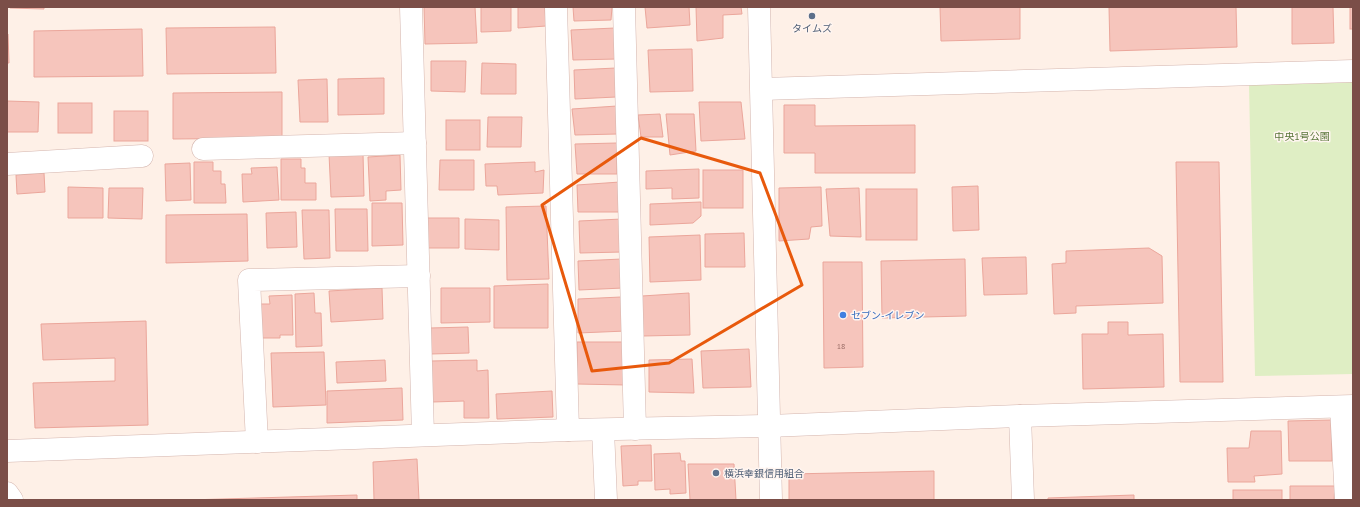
<svg xmlns="http://www.w3.org/2000/svg" width="1360" height="507" font-family="'PT Sans','Noto Sans JP',sans-serif">
  <style>
    .green { fill: #dfeec4 }
    .building { fill: #f6c5bc; stroke: #eba69b }
    .lines { fill: none; stroke-linecap: round; stroke-linejoin: round }
    .minor-casing { stroke: #d4b5ae; stroke-width: 23 }
    .minor { stroke: #fff; stroke-width: 22 }
    .marked { fill: none; stroke: #e8590c; stroke-width: 3; stroke-linejoin: round }
    .service-dot { fill: #5c6f8a; stroke: #fff5f0; stroke-width: 1.5 }
    .shop-dot { fill: #3f7fe0; stroke: #fff5f0; stroke-width: 1.5 }
    .labels { text-anchor: middle; dominant-baseline: central; stroke-width: 3; stroke-linejoin: round; paint-order: stroke }
    .number-label { font-size: 8px; fill: #9a6c65 }
    .service-label { font-size: 10px; fill: #4e5e75; stroke: #fff5f0 }
    .park-label { font-size: 10px; fill: #5a763a; stroke: #fff5f0 }
    .shop-label { font-size: 10px; fill: #366cbe; stroke: #fff5f0; text-anchor: start }
  </style>
  <rect width="100%" height="100%" fill="#fef0e7"/>
  <polygon class="green" points="1353,82 1353,374 1255,376 1249,85"/>
  <g class="building">
    <polygon points="10,7 44,7 44,9 10,8"/>
    <polygon points="424,7 475,7 477,43 425,44"/>
    <polygon points="481,7 511,7 511,31 481,32"/>
    <polygon points="518,7 545,7 546,26 518,28"/>
    <polygon points="573,7 612,7 611,20 574,21"/>
    <polygon points="645,7 689,7 690,25 647,28"/>
    <polygon points="696,7 741,7 742,14 723,15 723,38 697,41"/>
    <polygon points="940,7 1020,7 1020,39 941,41"/>
    <polygon points="1109,7 1236,7 1237,47 1110,51"/>
    <polygon points="1292,7 1333,7 1334,43 1292,44"/>
    <rect x="1350" y="7" width="3" height="22"/>
    <polygon points="275,27 276,73 167,74 166,28"/>
    <polygon points="615,28 617,59 573,60 571,30"/>
    <polygon points="142,29 143,76 34,77 34,31"/>
    <polygon points="7,34 8,34 9,63 7,63"/>
    <polygon points="692,49 693,91 650,92 648,50"/>
    <polygon points="431,61 466,61 465,92 431,91"/>
    <polygon points="482,63 516,64 516,94 481,94"/>
    <polygon points="616,68 616,97 575,99 574,70"/>
    <polygon points="384,78 384,114 338,115 338,79"/>
    <polygon points="327,79 328,122 300,122 298,80"/>
    <polygon points="282,92 282,138 173,139 173,93"/>
    <polygon points="7,101 39,102 38,132 7,132"/>
    <polygon points="699,102 741,102 745,139 701,141"/>
    <rect x="58" y="103" width="34" height="30"/>
    <polygon points="784,105 815,105 815,126 915,125 915,173 815,173 815,153 784,153"/>
    <polygon points="617,106 617,134 575,135 572,109"/>
    <rect x="114" y="111" width="34" height="30"/>
    <polygon points="660,114 663,137 641,137 638,115"/>
    <polygon points="666,114 694,114 696,151 670,155"/>
    <polygon points="488,117 522,117 521,147 487,147"/>
    <rect x="446" y="120" width="34" height="30"/>
    <polygon points="617,143 617,174 577,174 575,144"/>
    <polygon points="363,153 364,196 331,197 329,154"/>
    <polygon points="400,155 401,190 386,191 386,200 370,201 368,157"/>
    <polygon points="281,159 301,159 301,168 305,168 305,183 316,183 316,200 281,200"/>
    <polygon points="440,160 474,160 474,190 439,190"/>
    <polygon points="194,162 213,162 213,171 221,171 221,184 225,184 226,203 194,203"/>
    <polygon points="535,162 535,172 544,170 543,193 498,195 497,186 486,186 485,164"/>
    <polygon points="1176,162 1219,162 1223,382 1180,382"/>
    <polygon points="190,163 191,200 166,201 165,164"/>
    <polygon points="277,167 279,200 243,202 242,174 252,174 251,168"/>
    <polygon points="699,169 699,198 672,199 672,188 646,189 646,171"/>
    <rect x="703" y="170" width="40" height="38"/>
    <polygon points="44,173 45,192 17,194 16,175"/>
    <polygon points="620,182 620,212 578,212 577,185"/>
    <polygon points="978,186 979,230 953,231 952,187"/>
    <polygon points="68,187 103,188 103,218 68,218"/>
    <polygon points="821,187 822,226 811,227 809,239 779,241 779,188"/>
    <polygon points="109,188 143,188 142,219 108,218"/>
    <polygon points="859,188 861,237 830,236 826,189"/>
    <rect x="866" y="189" width="51" height="51"/>
    <polygon points="701,202 701,216 693,223 650,225 650,204"/>
    <polygon points="372,203 402,203 403,245 372,246"/>
    <polygon points="546,206 549,279 507,280 506,207"/>
    <polygon points="335,209 367,209 368,251 336,251"/>
    <polygon points="302,210 329,210 330,258 304,259"/>
    <polygon points="296,212 297,247 267,248 266,213"/>
    <polygon points="247,214 248,261 166,263 166,215"/>
    <polygon points="425,218 459,218 459,248 424,248"/>
    <polygon points="465,219 499,220 499,250 465,249"/>
    <polygon points="622,219 622,252 580,253 579,221"/>
    <polygon points="744,233 745,267 705,267 705,234"/>
    <polygon points="700,235 701,280 650,282 649,237"/>
    <polygon points="1149,248 1162,256 1163,303 1076,306 1076,313 1054,314 1052,264 1066,263 1066,251"/>
    <polygon points="1026,257 1027,294 984,295 982,258"/>
    <polygon points="622,259 623,288 579,290 578,261"/>
    <polygon points="965,259 966,316 882,318 881,261"/>
    <polygon points="823,262 862,262 863,367 824,368"/>
    <polygon points="548,284 548,328 494,328 494,286"/>
    <polygon points="382,288 383,319 331,322 329,291"/>
    <polygon points="441,288 490,288 490,322 441,323"/>
    <polygon points="314,293 315,313 321,313 322,346 296,347 295,294"/>
    <polygon points="689,293 690,335 643,336 642,296"/>
    <polygon points="292,295 293,335 280,335 280,338 262,338 261,304 270,304 269,296"/>
    <polygon points="621,297 626,331 578,333 578,299"/>
    <polygon points="146,321 148,425 35,428 33,383 115,381 115,358 43,360 41,324"/>
    <polygon points="1108,322 1128,322 1128,335 1163,334 1164,387 1083,389 1082,334 1108,334"/>
    <polygon points="468,327 469,353 430,354 430,328"/>
    <polygon points="577,342 622,342 626,385 577,384"/>
    <polygon points="749,349 751,387 703,388 701,351"/>
    <polygon points="324,352 326,405 273,407 271,353"/>
    <polygon points="692,359 694,393 649,392 649,360"/>
    <polygon points="385,360 386,381 337,383 336,362"/>
    <polygon points="477,360 477,371 488,370 489,418 464,418 464,401 432,402 431,361"/>
    <polygon points="402,388 403,420 327,423 327,391"/>
    <polygon points="552,391 553,417 497,419 496,394"/>
    <polygon points="1331,420 1332,461 1289,461 1288,421"/>
    <polygon points="1251,431 1281,431 1282,474 1254,476 1255,482 1228,482 1227,448 1249,448"/>
    <polygon points="651,445 652,481 638,481 638,485 623,486 621,446"/>
    <polygon points="680,453 681,461 685,461 686,493 670,494 670,489 655,490 654,454"/>
    <polygon points="417,459 419,500 374,500 373,462"/>
    <polygon points="688,464 734,464 736,500 690,500"/>
    <polygon points="934,471 934,500 789,500 789,474"/>
    <polygon points="1290,486 1335,486 1334,500 1290,500"/>
    <rect x="1233" y="490" width="49" height="10"/>
    <polygon points="357,495 357,500 188,500"/>
    <polygon points="1134,495 1134,500 1048,500 1048,498"/>
  </g>
  <g class="lines">
    <g class="minor-casing">
      <g id="minor">
        <polyline points="411,7 423,435"/>
        <polyline points="556,7 568,430"/>
        <polyline points="624,7 635,429"/>
        <polyline points="759,7 771,500"/>
        <polyline points="762,89 1353,71"/>
        <polyline points="203,149 415,143"/>
        <polyline points="7,164 142,156"/>
        <polyline points="1341,407 1346,500"/>
        <polyline points="1020,416 1023,500"/>
        <polyline points="603,430 606,500"/>
        <polyline points="257,442 249,280 419,276"/>
        <polyline points="7,451 568,430 769,426 1020,416 1353,406"/>
        <polyline points="7,493 12,500"/>
      </g>
    </g>
    <use href="#minor" class="minor"/>
  </g>
  <path class="marked" d="M641,138L760,173L802,285L669,363L592,371L542,205Z"/>
  <g class="service-dot">
    <circle cx="812" cy="16" r="4"/>
    <circle cx="716" cy="473" r="4"/>
  </g>
  <circle class="shop-dot" cx="843" cy="315" r="4"/>
  <g class="labels">
    <g class="number-label">
      <text x="841" y="346">18</text>
    </g>
    <g class="service-label">
      <text x="812" y="28">タイムズ</text>
      <text x="724" y="473" text-anchor="start">横浜幸銀信用組合</text>
    </g>
    <g class="park-label">
      <text x="1302" y="136">中央1号公園</text>
    </g>
    <g class="shop-label">
      <text x="851" y="315">セブン-イレブン</text>
    </g>
  </g>
  <rect width="1360" height="507" fill="none" stroke="#7b4e48" stroke-width="16"/>
</svg>
